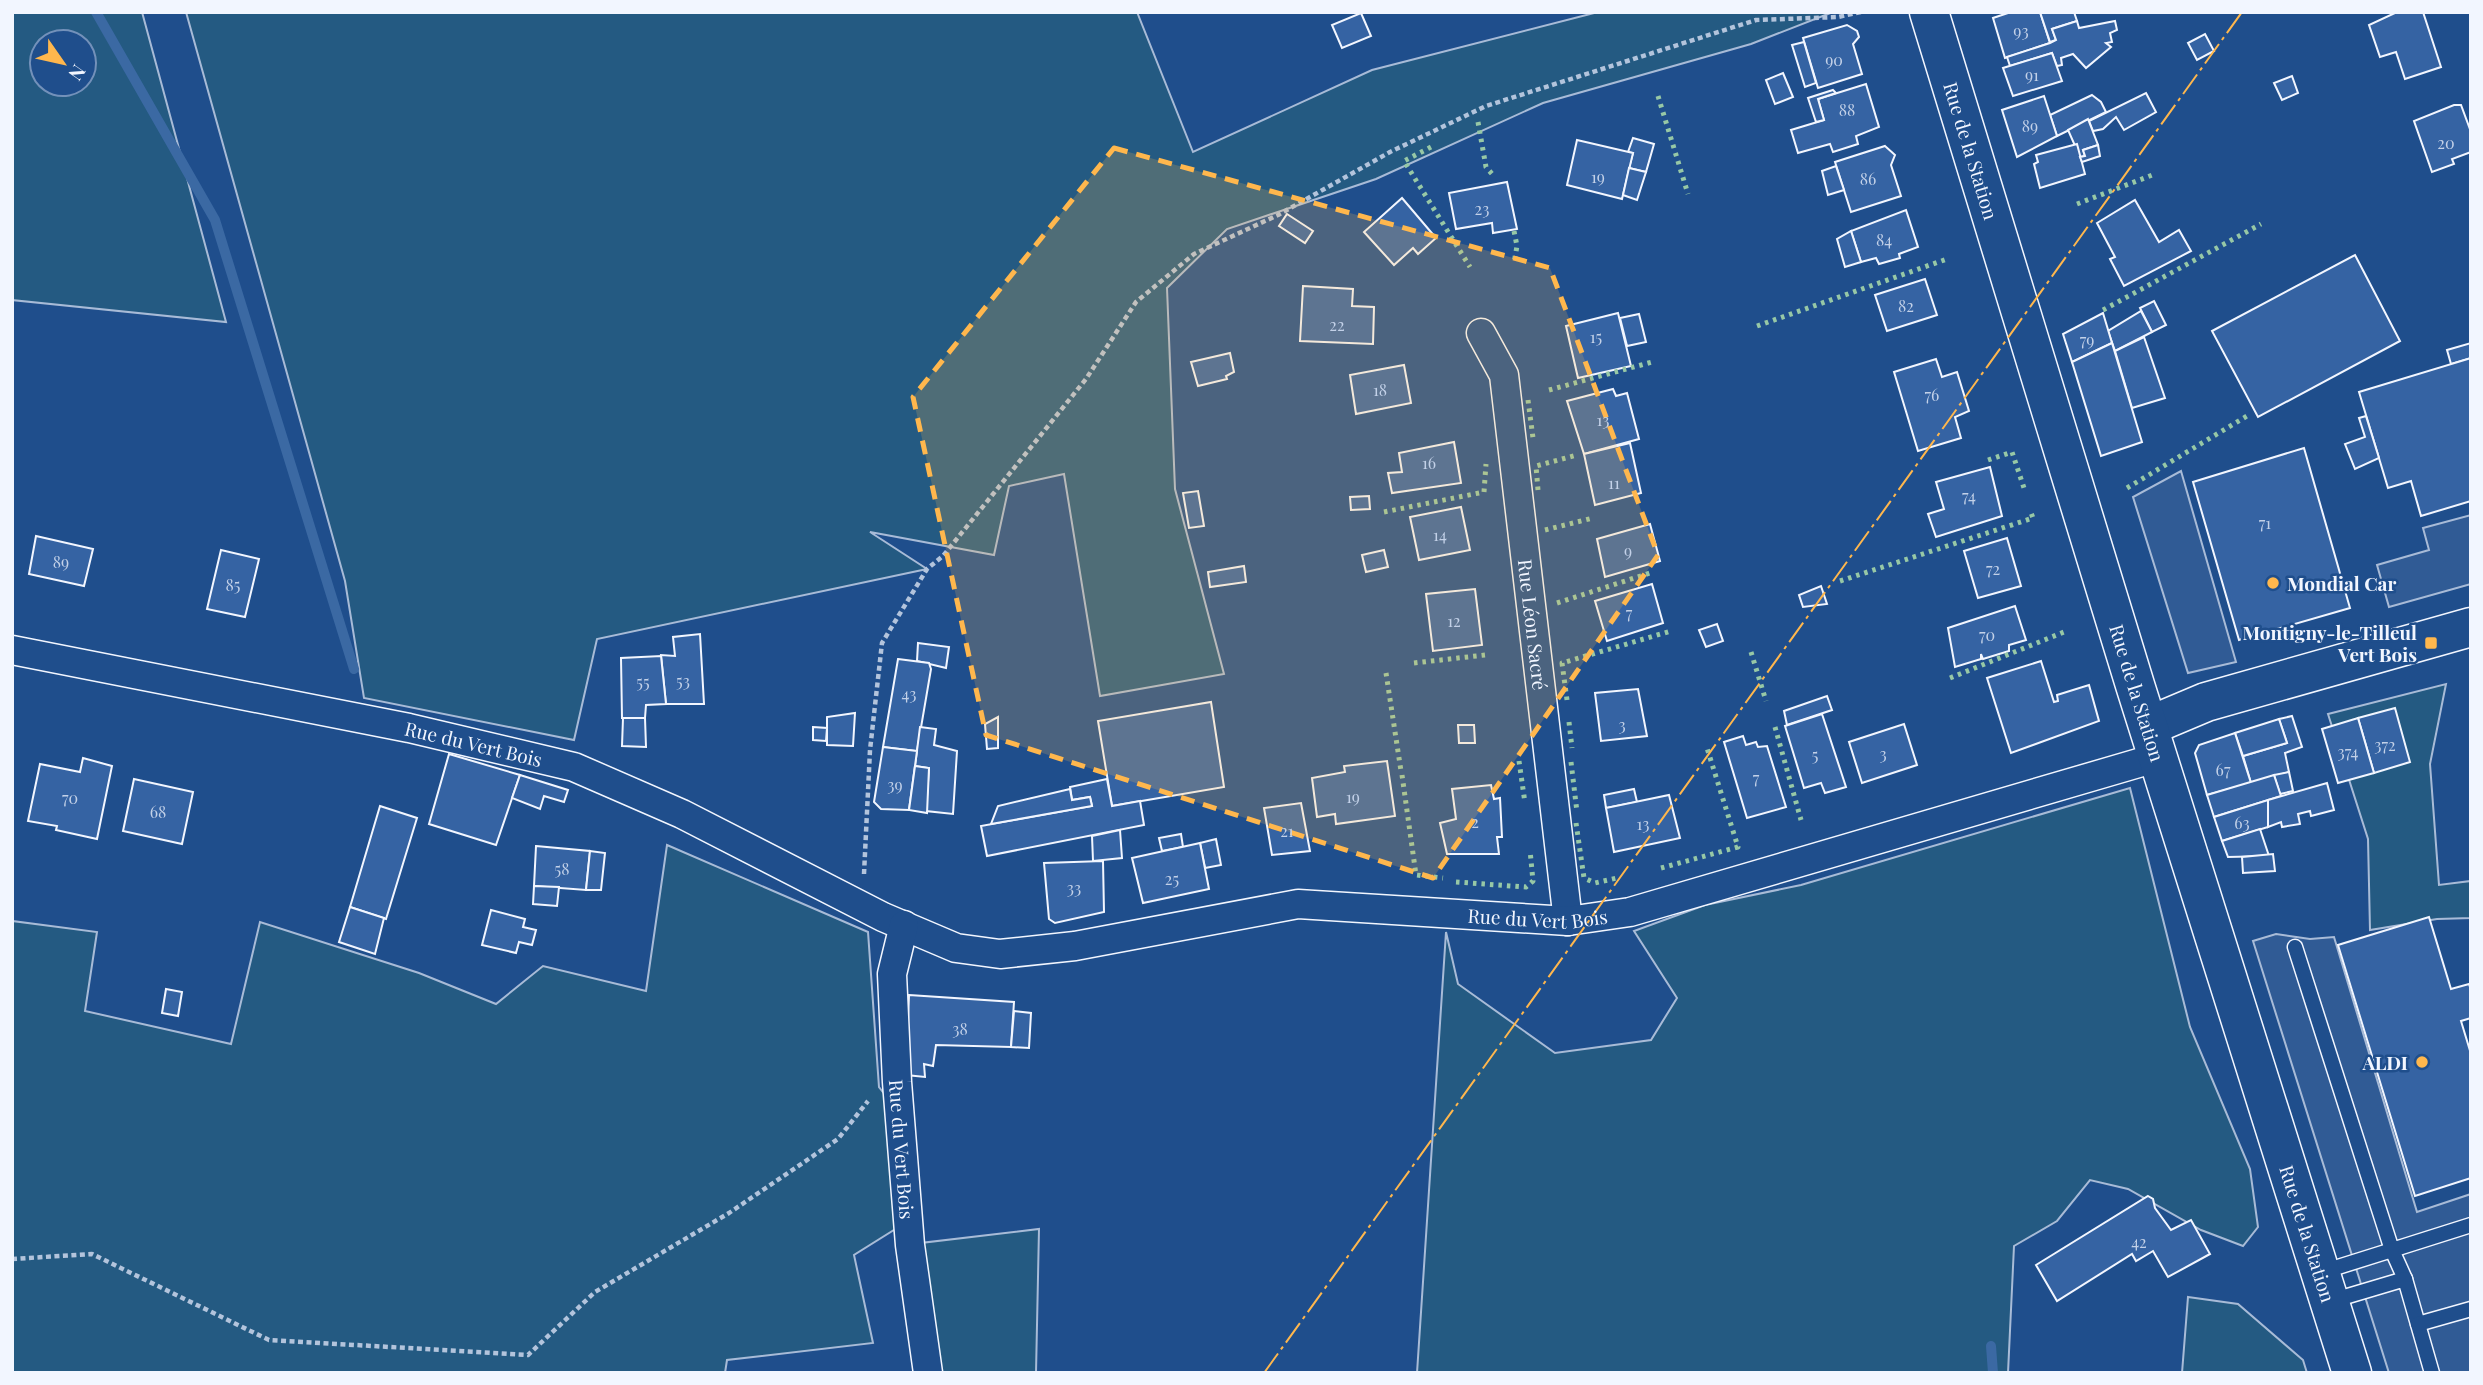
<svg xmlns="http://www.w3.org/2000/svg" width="2483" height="1385" font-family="'Playfair Display',serif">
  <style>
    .green { fill: #245a82; stroke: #a8bbd7; stroke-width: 2; fill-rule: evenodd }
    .parking { fill: #305b95; stroke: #a8bbd7; stroke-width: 2 }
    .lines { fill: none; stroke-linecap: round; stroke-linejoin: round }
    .stream { stroke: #3b69a3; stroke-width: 10 }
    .building { fill: #3563a3; stroke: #f2f6ff; stroke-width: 2 }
    .service-casing { stroke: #f2f6ff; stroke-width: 17 }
    .minor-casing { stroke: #f2f6ff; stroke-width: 31 }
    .secondary-casing { stroke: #f2f6ff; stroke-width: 41 }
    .primary-casing { stroke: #f2f6ff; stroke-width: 41 }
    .path { stroke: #b3c4dc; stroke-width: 4.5; stroke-dasharray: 5 3.5; stroke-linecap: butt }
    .service { stroke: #1f4e8c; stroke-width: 14 }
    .minor { stroke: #1f4e8c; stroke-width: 28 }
    .secondary { stroke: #1f4e8c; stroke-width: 38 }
    .primary { stroke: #1f4e8c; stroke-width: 38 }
    .hedge { stroke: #97c8a6; stroke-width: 5; stroke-dasharray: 3.5 5; stroke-linecap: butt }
    .power { stroke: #ffb74d; stroke-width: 2; stroke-dasharray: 24 5 3.5 5; stroke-linecap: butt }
    .marked { fill: #ffb74d; fill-opacity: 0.2; stroke: #ffb74d; stroke-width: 5; stroke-dasharray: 14 9; stroke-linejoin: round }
    .poi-dot { fill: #ffb74d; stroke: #1f4e8c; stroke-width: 2.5 }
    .labels { text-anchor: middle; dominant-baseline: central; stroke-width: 5; stroke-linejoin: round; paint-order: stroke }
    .number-label { font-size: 16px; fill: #c3d1e8 }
    .street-label { font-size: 19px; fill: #f2f6ff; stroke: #1f4e8c }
    .poi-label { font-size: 19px; font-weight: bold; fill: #f2f6ff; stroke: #1f4e8c; text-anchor: end }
  </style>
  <rect width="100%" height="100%" fill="#1f4e8c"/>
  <g class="green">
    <path d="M12,12H142L226,322L12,300ZM42,42H84V84H42Z"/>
    <polygon points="186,12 1137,12 1193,152 1372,70 1598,12 1833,12 1751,44 1543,103 1376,179 1227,229 1167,288 1175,489 1224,674 1100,696 1064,474 1009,486 994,555 870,532 927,569 597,639 574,740 364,698 345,581"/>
    <polygon points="2446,684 2430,764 2439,885 2471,881 2471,918 2437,919 2370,930 2368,839 2328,714"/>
    <polygon points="2130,788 2190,1027 2250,1169 2258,1227 2243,1246 2201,1230 2128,1189 2090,1180 2057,1221 2014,1246 2008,1373 1417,1373 1446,932 1458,984 1555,1053 1651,1040 1677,998 1634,931 1705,905 1801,885"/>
    <polygon points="667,845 868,932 879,1087 890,1101 905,1223 854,1255 873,1343 727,1360 725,1373 12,1373 12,921 97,932 85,1011 231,1044 260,922 419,973 496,1004 543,966 646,991"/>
    <polygon points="1039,1229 1036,1373 935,1373 921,1243"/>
    <polygon points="2188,1297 2238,1304 2303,1360 2307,1373 2182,1373"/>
  </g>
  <g class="parking">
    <polygon points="2181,471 2236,662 2188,673 2133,497"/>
    <polygon points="2471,515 2471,584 2389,607 2377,565 2429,550 2423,528"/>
    <polygon points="2276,934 2310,939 2334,937 2417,1212 2471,1194 2471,1373 2389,1373 2253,941"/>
  </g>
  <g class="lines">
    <g class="stream">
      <polyline points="96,12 215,220 354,669"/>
      <polyline points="1991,1346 1993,1373"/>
    </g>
  </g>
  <g class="building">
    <polygon points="2011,12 2040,12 2050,43 2005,58 1993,18"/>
    <polygon points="2040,12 2074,12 2077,21 2052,29 2056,40 2050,42"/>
    <polygon points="2397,12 2423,12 2441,67 2405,79 2396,52 2380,57 2369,25"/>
    <polygon points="1361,13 1371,36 1342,48 1332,25"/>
    <polygon points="2077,21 2079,28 2115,21 2117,30 2110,33 2112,42 2106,43 2111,47 2086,68 2073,54 2061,58 2062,65 2057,66 2052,53 2010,66 2007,57 2050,43 2056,40 2052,29"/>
    <polygon points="1847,25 1857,31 1859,37 1853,44 1862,74 1818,88 1803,38"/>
    <polygon points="2205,34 2214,51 2197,60 2188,43"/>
    <polygon points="1804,42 1816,83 1805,87 1792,45"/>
    <polygon points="2052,53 2062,81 2013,96 2003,68"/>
    <polygon points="1783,73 1793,97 1775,104 1766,80"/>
    <polygon points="2292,76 2298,93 2282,100 2274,83"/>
    <polygon points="1866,84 1879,127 1856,136 1858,144 1833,152 1830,144 1798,153 1791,130 1824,120 1818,99"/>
    <polygon points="1833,90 1836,93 1818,99 1824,120 1816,122 1808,98"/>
    <polygon points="2146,93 2156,112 2124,130 2116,117 2103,129 2093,131 2089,121"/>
    <polygon points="2092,95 2101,102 2106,112 2057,136 2050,115"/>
    <polygon points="2044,96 2057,136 2017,157 2002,110"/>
    <polygon points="2454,105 2461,105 2471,132 2471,152 2452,159 2454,164 2432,172 2414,121"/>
    <polygon points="2088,119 2098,145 2083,150 2085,156 2080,157 2068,130"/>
    <polygon points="1633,138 1654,144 1646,172 1629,168 1633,153 1628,152"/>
    <polygon points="1577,140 1633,153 1622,199 1567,185"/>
    <polygon points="2077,144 2085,174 2040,188 2034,164 2038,162 2036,155"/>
    <polygon points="2098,145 2100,156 2082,162 2080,157 2085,156 2083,150"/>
    <polygon points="1885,146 1895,155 1891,165 1901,196 1851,212 1835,162"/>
    <polygon points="1836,166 1844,190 1828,195 1822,171"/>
    <polygon points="1629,168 1646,172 1637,200 1623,195"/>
    <polygon points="1507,182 1517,229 1493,233 1492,223 1456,229 1449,193"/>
    <polygon points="1402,198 1436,238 1418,254 1413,248 1394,265 1364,232"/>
    <polygon points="2135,200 2159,242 2179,230 2191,251 2124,286 2110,259 2115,257 2097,223"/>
    <polygon points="1906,210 1918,247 1899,254 1900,258 1879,264 1876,258 1861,262 1851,231"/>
    <polygon points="1287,214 1313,231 1305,243 1279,226"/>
    <polygon points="1851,231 1861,262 1845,267 1837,239"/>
    <polygon points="2355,255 2400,341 2258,417 2212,331"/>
    <polygon points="1925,279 1937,315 1887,331 1875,295"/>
    <polygon points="1303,286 1353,289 1352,306 1374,307 1373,344 1300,341"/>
    <polygon points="2154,301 2166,325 2152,332 2140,308"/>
    <polygon points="2141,311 2152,332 2115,351 2108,331"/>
    <polygon points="1618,313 1631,366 1578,378 1566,326"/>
    <polygon points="2103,313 2112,343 2072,362 2063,334"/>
    <polygon points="1639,314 1646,342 1627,346 1620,318"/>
    <polygon points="2144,337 2165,398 2132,408 2115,351"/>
    <polygon points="2112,343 2142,442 2101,456 2072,362"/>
    <polygon points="2471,343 2471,358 2451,364 2447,350"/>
    <polygon points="1230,353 1234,372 1226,376 1227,379 1198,386 1191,362"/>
    <polygon points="2471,358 2471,501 2421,516 2411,481 2388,488 2359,392"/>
    <polygon points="1936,359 1942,377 1957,372 1969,411 1955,417 1961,438 1918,451 1894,372"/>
    <polygon points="1404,365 1411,403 1356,414 1350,375"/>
    <polygon points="1613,389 1616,396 1627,393 1639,439 1584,454 1567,401"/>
    <polygon points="2366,416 2379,458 2355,469 2345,444 2365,437 2359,418"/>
    <polygon points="1454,442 1461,483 1392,493 1388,473 1402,472 1399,453"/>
    <polygon points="1630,443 1641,493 1595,505 1584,454"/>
    <polygon points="2304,448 2350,608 2239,640 2193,482"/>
    <polygon points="1990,467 2002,516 1936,537 1928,514 1944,509 1936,482"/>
    <polygon points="1198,491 1204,526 1189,528 1183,493"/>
    <polygon points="1369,496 1370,509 1351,510 1350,497"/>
    <polygon points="1461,507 1470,550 1419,560 1410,517"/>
    <polygon points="1650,524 1660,561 1605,577 1597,539"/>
    <polygon points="36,536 93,549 84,586 29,574"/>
    <polygon points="2007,538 2021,586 1978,598 1964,551"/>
    <polygon points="221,550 259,559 245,617 207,609"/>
    <polygon points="1384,550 1388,567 1366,572 1362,555"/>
    <polygon points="1244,566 1246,582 1210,587 1208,572"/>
    <polygon points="1652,584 1663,623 1607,641 1595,601"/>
    <polygon points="1821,586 1827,604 1803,607 1799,595"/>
    <polygon points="1475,589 1482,645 1433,651 1426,594"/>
    <polygon points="2015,606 2026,640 2009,645 2009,651 1983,659 1981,654 1981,659 1955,667 1948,628"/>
    <polygon points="1717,624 1723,641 1706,647 1699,630"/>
    <polygon points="700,634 704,704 666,704 661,655 675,656 673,637"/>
    <polygon points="918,643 949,647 946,668 917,661"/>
    <polygon points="661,656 666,704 646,705 645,718 622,718 621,658"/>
    <polygon points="898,659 929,663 931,669 917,751 883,747"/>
    <polygon points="2041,661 2054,702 2058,701 2057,695 2089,685 2099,721 2011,753 1987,678"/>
    <polygon points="1638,689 1647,736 1601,741 1595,693"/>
    <polygon points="1827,696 1832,710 1787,725 1784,711"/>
    <polygon points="1211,702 1224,787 1112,806 1098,721"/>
    <polygon points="2395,708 2410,762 2374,773 2358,718"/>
    <polygon points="855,713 853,746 827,745 827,717"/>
    <polygon points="1822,714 1846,787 1825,793 1821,783 1804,788 1785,726"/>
    <polygon points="2292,716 2302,747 2285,753 2289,772 2251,783 2243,756 2287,743 2279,719"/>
    <polygon points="998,717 998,748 987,749 985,724"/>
    <polygon points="623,718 645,718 646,747 622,746"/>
    <polygon points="2358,718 2374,773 2338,783 2322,729"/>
    <polygon points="2279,719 2287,743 2243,756 2235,733"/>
    <polygon points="1904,724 1917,765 1862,783 1849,742"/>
    <polygon points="1458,725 1474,725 1475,743 1459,743"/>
    <polygon points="813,727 827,728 826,741 813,740"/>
    <polygon points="920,727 936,729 934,745 957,751 953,814 926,811 929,768 915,766"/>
    <polygon points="2235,733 2251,783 2207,795 2195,753 2199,745"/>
    <polygon points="1743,736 1746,745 1756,742 1758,747 1767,746 1786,807 1747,818 1724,742"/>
    <polygon points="883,747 917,751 909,810 881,809 874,802"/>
    <polygon points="449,754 520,775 496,845 429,824"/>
    <polygon points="83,758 112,766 97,839 56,830 57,826 28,821 40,764 80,772"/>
    <polygon points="1387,761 1395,816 1336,824 1335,814 1317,817 1312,778 1345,772 1344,766"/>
    <polygon points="915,766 929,768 927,813 909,810"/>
    <polygon points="2289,772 2293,791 2280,794 2274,775"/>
    <polygon points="520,775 568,790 564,802 544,796 540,809 512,798"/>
    <polygon points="2274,775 2281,796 2214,817 2207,795"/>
    <polygon points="134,779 193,792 182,844 123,831"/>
    <polygon points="1107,779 1112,806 1140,801 1144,825 987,856 981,826 1092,806 1090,797 1072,800 1070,787"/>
    <polygon points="2327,783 2334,810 2311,816 2310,811 2298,814 2300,824 2282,827 2281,822 2268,827 2268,800"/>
    <polygon points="1491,785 1494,799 1500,798 1502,837 1497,837 1499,854 1447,854 1440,823 1456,819 1452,789"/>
    <polygon points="1070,789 1072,800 1090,797 1092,806 991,824 998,806"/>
    <polygon points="1634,789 1637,802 1606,808 1604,795"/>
    <polygon points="1669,795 1680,838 1614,852 1606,808"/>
    <polygon points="2268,800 2268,827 2222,841 2214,817"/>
    <polygon points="1301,803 1310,851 1272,855 1264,808"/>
    <polygon points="380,806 417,818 386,919 350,907"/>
    <polygon points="2260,829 2269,856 2228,857 2222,841"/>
    <polygon points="1120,830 1122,858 1093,861 1092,836"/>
    <polygon points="1181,834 1183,847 1162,851 1159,838"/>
    <polygon points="1216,839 1221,865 1205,868 1200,843"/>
    <polygon points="1200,843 1209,889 1143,903 1132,858"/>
    <polygon points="536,846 590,851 586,890 534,886"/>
    <polygon points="590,851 605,853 601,890 586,890"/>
    <polygon points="2273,854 2275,871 2243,873 2242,857"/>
    <polygon points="1103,861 1104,912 1055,923 1049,919 1044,863"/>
    <polygon points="534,886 559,887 557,906 533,904"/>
    <polygon points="350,907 384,918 375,954 339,942"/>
    <polygon points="491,910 525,919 523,927 536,930 532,945 519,942 516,953 482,945"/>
    <polygon points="2429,917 2451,989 2469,984 2471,990 2471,1018 2461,1021 2471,1054 2471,1178 2415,1196 2338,945"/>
    <polygon points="166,989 182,992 178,1016 162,1013"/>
    <polygon points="909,995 1014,1002 1011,1047 936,1045 933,1066 924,1064 925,1077 906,1075"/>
    <polygon points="1014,1011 1031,1013 1029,1048 1011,1047"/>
    <polygon points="2148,1196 2153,1199 2155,1208 2171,1230 2191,1220 2210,1254 2168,1277 2153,1251 2136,1261 2132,1254 2057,1301 2036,1265"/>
  </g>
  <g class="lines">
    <g class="service-casing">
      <g id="service">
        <polyline points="2295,947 2392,1250 2471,1225"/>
        <polyline points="2322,1272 2392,1250 2405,1279"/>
        <polyline points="2331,1301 2405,1279 2432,1373"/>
        <polyline points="2418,1324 2471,1309"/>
      </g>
    </g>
    <g class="minor-casing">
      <g id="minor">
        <path id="s1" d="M1481,333L1504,375L1568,921"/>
        <path id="s2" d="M12,650L409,728L574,767L682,814L883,917L956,948L1000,954L1075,946L1298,904L1568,921L1630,912L2159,757"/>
        <path id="s3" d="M904,925L892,974L897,1082L910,1245L928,1373"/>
      </g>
    </g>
    <g class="secondary-casing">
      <polyline id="secondary" points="2149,726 2206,702 2471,627"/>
    </g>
    <g class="primary-casing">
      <g id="primary">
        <path id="s4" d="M1929,12L2135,685L2352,1373"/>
      </g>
    </g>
    <g class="path">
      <polyline points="864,874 870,750 882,643 927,569 943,556 1086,379 1136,302 1194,254 1278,215 1390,152 1486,106 1756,20 1838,17 1861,12"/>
      <polyline points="12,1259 92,1254 269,1340 528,1355 595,1292 729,1213 838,1139 868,1101"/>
    </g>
    <use href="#service" class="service"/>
    <use href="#minor" class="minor"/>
    <use href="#secondary" class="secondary"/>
    <use href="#primary" class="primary"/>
    <g class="hedge">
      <polyline points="1658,96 1688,194"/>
      <polyline points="1478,122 1486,167 1493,175"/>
      <polyline points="1431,147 1404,161 1470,267"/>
      <polyline points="2077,204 2155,174"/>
      <polyline points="1514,231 1517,246 1514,263"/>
      <polyline points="2103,310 2261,224"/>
      <polyline points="1757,326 1947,259"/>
      <polyline points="1549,390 1652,362"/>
      <polyline points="1528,400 1533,438"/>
      <polyline points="1988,460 2012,452 2024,488"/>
      <polyline points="2127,488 2247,416"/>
      <polyline points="1538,490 1536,466 1577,455"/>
      <polyline points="1384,512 1484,492 1486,464"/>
      <polyline points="1545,530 1593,518"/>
      <polyline points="1840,581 2033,518 2030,510"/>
      <polyline points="1557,603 1653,572"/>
      <polyline points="1751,652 1766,701"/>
      <polyline points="1414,663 1485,655"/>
      <polyline points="1386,673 1401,771"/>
      <polyline points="1950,678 2064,632"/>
      <polyline points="1567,700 1562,663 1671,631"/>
      <polyline points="1569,722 1572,748"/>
      <polyline points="1775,727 1801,820"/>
      <polyline points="1519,761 1525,803"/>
      <polyline points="1571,762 1577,812"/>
      <polyline points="1402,775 1416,875 1443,878"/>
      <polyline points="1576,823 1584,878 1595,883 1617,878"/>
      <polyline points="1661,868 1738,847 1707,748"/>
      <polyline points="1456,882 1526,887 1533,881 1530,850"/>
    </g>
    <polyline class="power" points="1264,1373 2242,12"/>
  </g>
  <path class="marked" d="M1114,148L1550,268L1658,555L1433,878L986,735L913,397Z"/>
  <g class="poi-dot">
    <circle cx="2273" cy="583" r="7"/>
    <rect x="2424" y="636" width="14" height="14" rx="3.5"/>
    <circle cx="2422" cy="1062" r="7"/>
  </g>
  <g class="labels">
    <g class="number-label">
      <text x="2021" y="30">93</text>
      <text x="1834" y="59">90</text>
      <text x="2032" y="74">91</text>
      <text x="1847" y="109">88</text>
      <text x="2030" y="125">89</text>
      <text x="2446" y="142">20</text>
      <text x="1598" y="176">19</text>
      <text x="1868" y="178">86</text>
      <text x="1482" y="208">23</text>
      <text x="1884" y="239">84</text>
      <text x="1906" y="305">82</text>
      <text x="1337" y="324">22</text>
      <text x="1596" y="336">15</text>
      <text x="2087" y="339">79</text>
      <text x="1380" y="389">18</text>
      <text x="1932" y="394">76</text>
      <text x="1603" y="419">13</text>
      <text x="1429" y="462">16</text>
      <text x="1614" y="482">11</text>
      <text x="1969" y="495">74</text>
      <text x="2265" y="522">71</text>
      <text x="1440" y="534">14</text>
      <text x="1628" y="550">9</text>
      <text x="61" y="561">89</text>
      <text x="1993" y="568">72</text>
      <text x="233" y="584">85</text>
      <text x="1629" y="612">7</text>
      <text x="1454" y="620">12</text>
      <text x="1987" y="634">70</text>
      <text x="683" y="680">53</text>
      <text x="643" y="681">55</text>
      <text x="909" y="693">43</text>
      <text x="1622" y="724">3</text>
      <text x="2385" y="744">372</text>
      <text x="2348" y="751">374</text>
      <text x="1883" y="753">3</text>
      <text x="1815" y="754">5</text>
      <text x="2223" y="769">67</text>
      <text x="1756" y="777">7</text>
      <text x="895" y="784">39</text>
      <text x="1353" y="796">19</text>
      <text x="70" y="797">70</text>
      <text x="158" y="811">68</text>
      <text x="1475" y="821">2</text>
      <text x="2242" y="822">63</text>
      <text x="1643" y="823">13</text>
      <text x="1287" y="830">21</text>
      <text x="562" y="868">58</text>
      <text x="1172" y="878">25</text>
      <text x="1074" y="887">33</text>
      <text x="960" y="1028">38</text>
      <text x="2139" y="1241">42</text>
    </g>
    <g class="street-label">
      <text stroke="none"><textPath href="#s4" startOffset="145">Rue de la Station</textPath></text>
      <text stroke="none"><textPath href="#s1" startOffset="299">Rue Léon Sacré</textPath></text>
      <text stroke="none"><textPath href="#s4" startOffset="712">Rue de la Station</textPath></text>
      <text stroke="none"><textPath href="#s2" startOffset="471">Rue du Vert Bois</textPath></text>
      <text stroke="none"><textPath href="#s2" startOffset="1584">Rue du Vert Bois</textPath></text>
      <text stroke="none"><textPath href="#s3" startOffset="226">Rue du Vert Bois</textPath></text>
      <text stroke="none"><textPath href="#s4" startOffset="1279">Rue de la Station</textPath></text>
    </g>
    <g class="poi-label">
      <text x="2287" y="583" text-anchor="start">Mondial Car</text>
      <text x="2417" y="632">Montigny-le-Tilleul<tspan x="2417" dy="22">Vert Bois</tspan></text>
      <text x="2408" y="1062">ALDI</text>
    </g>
  </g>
  <rect width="2483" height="1385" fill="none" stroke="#f2f6ff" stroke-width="28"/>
  <g transform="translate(63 63) rotate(124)"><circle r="33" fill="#1f4e8c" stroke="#7391ba" stroke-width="2"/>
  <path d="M0-5L12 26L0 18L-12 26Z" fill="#ffb74d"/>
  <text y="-10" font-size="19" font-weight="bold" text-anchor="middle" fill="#f2f6ff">N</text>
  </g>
</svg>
